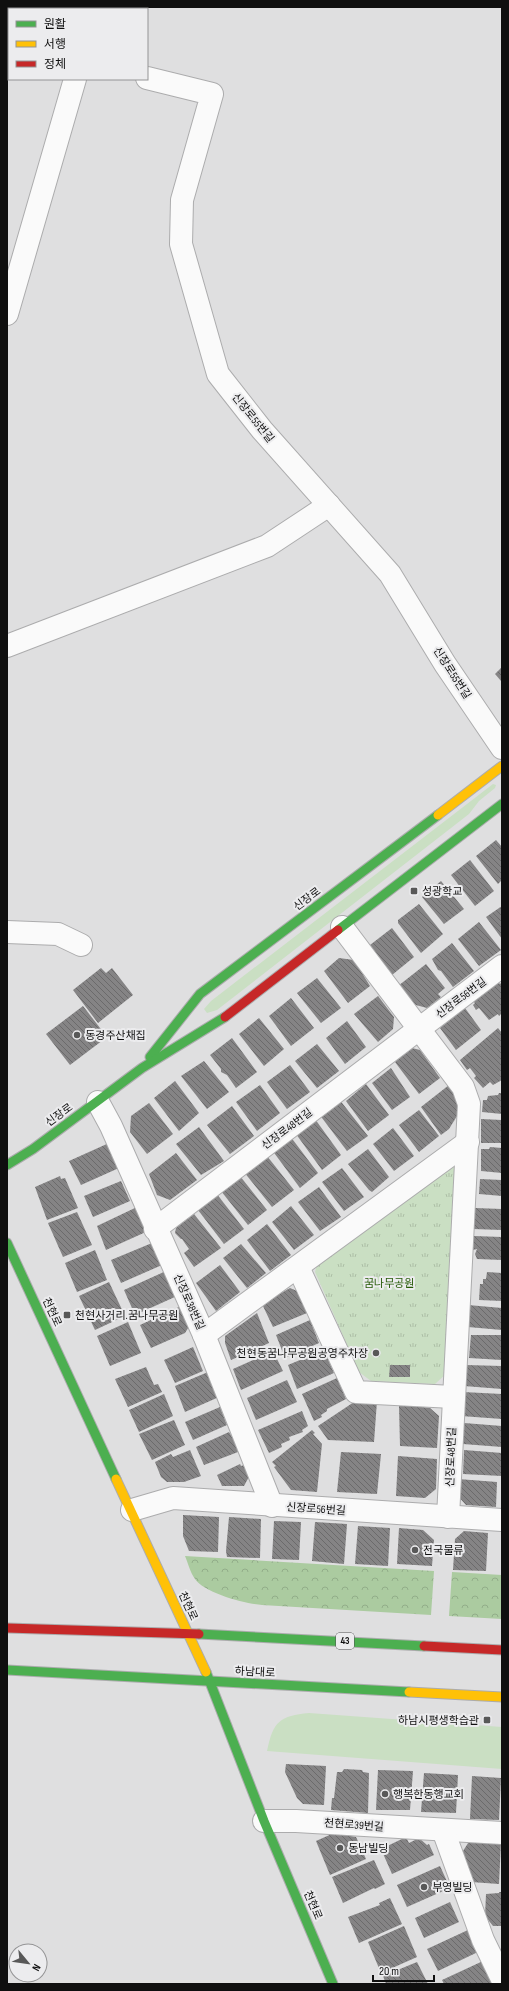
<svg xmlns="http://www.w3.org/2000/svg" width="509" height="1991" font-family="'Sofia Sans Condensed','Noto Sans KR',sans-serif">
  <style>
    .grass { fill: #cadfc3 }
    .forest { fill: url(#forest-crowns) }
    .park { fill: url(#park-tufts) }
    .building { fill: url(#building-back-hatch) }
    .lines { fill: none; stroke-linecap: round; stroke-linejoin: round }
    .street-casing { stroke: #acacad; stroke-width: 24 }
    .fast-casing { stroke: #acacad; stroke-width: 11 }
    .slow-casing { stroke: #acacad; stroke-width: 11 }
    .jam-casing { stroke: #acacad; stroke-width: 11 }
    .street { stroke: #fafafa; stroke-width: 22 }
    .fast { stroke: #4caf50; stroke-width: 9 }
    .slow { stroke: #ffc107; stroke-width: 9 }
    .jam { stroke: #c62828; stroke-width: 9 }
    .poi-dot { fill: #585858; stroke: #ececee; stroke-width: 1.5 }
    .labels { text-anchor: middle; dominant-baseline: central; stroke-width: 4; stroke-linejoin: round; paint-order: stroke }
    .shield { fill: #ececee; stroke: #515152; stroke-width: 1 }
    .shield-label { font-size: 10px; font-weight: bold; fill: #0f0f0f }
    .street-label { font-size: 11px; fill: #0f0f0f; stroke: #ececee }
    .poi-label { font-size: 11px; fill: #0f0f0f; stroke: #ececee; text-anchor: start }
    .park-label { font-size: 11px; fill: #255a06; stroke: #ececee }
  </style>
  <defs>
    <pattern id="forest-crowns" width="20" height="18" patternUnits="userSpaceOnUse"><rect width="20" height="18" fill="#abcba0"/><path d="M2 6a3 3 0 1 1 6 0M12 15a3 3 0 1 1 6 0" fill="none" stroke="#92ad89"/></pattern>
    <pattern id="park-tufts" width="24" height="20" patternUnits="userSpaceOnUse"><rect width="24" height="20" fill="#cadfc3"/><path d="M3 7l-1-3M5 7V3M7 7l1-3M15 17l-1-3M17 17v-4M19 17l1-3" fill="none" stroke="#acbea6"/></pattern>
    <pattern id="building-back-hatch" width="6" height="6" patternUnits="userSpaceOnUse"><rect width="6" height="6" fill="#858485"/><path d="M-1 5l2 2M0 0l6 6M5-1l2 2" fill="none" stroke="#6b6a6b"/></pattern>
  </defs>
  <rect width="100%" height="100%" fill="#dfdfe0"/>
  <g class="grass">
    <polygon points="493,784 496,785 495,788 479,801 469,814 217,1010 207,1013 204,1009 211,1001"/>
    <path d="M309,1713L502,1727V1769L267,1751C273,1721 280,1716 309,1713Z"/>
  </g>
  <g class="forest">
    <path d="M185,1556L434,1571L431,1615L262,1605C246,1604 204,1593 195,1579C190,1572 188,1563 185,1556Z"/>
    <polygon points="452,1572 502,1575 502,1619 449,1616"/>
  </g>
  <polygon class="park" points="445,1161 458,1168 446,1374 435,1384 371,1381 359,1372 315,1272 319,1257"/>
  <g class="building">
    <polygon points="502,667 502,682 495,674"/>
    <polygon points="496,840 502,847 502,880 498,884 476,856"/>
    <polygon points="470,860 494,891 475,906 451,875"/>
    <polygon points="441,881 464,909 444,924 422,897"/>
    <polygon points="419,904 443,934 421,953 398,923 398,920"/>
    <polygon points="502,906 502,939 486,917"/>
    <polygon points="479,922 501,950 479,966 458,939"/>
    <polygon points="392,928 414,957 392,975 370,945"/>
    <polygon points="452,943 474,971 453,987 441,971 438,970 432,959"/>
    <polygon points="339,958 354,960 370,986 348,1003 324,971"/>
    <polygon points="426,964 445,988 438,994 441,997 427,1008 412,1004 398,986"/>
    <polygon points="101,968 106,973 112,968 133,995 98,1023 73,990"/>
    <polygon points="317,978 341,1008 321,1023 297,993"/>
    <polygon points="498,982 500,984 502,982 502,1013 499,1016 498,1014 489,1020 479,1008 476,1010 473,1005 475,1003 473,1001"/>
    <polygon points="378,996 394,1017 393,1029 378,1042 354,1014"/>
    <polygon points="291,998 314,1028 291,1046 269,1016"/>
    <polygon points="83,1006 107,1037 70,1065 46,1034"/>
    <polygon points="465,1008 481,1030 456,1050 440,1028"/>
    <polygon points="259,1018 284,1049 264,1066 239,1034"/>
    <polygon points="347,1021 366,1047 345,1064 326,1038"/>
    <polygon points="498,1028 502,1033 502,1080 493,1085 490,1082 483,1088 474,1078 476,1076 470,1068 467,1070 460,1060"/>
    <polygon points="232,1038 257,1072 236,1088 227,1075 221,1072 221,1069 210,1055"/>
    <polygon points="317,1044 339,1071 317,1088 295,1061"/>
    <polygon points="412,1048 420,1050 440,1078 419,1094 395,1062"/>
    <polygon points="204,1061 229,1092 207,1109 181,1076"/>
    <polygon points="290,1065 310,1092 287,1109 267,1082"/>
    <polygon points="391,1068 410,1097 392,1110 372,1083"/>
    <polygon points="175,1081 199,1113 179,1131 154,1098"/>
    <polygon points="366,1084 389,1115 368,1131 346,1101"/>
    <polygon points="260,1085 280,1113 257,1131 236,1102"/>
    <polygon points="449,1085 458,1100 457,1116 449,1129 441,1135 421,1107"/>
    <polygon points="499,1093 502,1093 502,1114 482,1112 483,1100 487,1100 488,1096 498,1095"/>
    <polygon points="339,1099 368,1136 347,1151 319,1114"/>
    <polygon points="149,1103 173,1134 147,1154 130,1132 131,1116"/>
    <polygon points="232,1106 254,1136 230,1154 207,1125"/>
    <polygon points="419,1110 439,1136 419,1152 399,1125"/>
    <polygon points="315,1119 341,1155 322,1170 296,1134"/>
    <polygon points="481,1119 502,1120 502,1143 481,1143"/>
    <polygon points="199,1127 224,1161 201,1175 176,1144"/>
    <polygon points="393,1128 414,1156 394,1171 373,1144"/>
    <polygon points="290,1136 318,1173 300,1188 272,1150"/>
    <polygon points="109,1143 119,1168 81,1185 69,1161"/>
    <polygon points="490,1147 502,1148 502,1173 481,1171 481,1149 489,1149"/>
    <polygon points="368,1149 389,1177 372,1192 369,1190 348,1164"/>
    <polygon points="176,1153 197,1180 170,1200 157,1195 149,1174"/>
    <polygon points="267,1156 294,1190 272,1207 244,1172"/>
    <polygon points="342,1168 364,1197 344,1211 322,1182"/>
    <polygon points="60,1176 61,1179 65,1178 78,1208 47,1220 35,1187"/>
    <polygon points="240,1176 267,1210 248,1225 221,1191"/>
    <polygon points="480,1179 502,1180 502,1196 479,1194"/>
    <polygon points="121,1181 130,1201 93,1217 84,1196"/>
    <polygon points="319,1187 341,1217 320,1231 298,1202"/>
    <polygon points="216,1193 244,1229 224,1244 198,1210"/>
    <polygon points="291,1206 314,1235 294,1250 272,1222"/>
    <polygon points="137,1207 148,1231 106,1250 97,1226"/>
    <polygon points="475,1208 502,1209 502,1230 473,1229"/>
    <polygon points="77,1212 92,1245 63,1257 48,1223"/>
    <polygon points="194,1214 221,1248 194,1267 184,1253 189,1249 182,1239 181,1239 175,1233 176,1228"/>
    <polygon points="267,1224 291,1255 270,1271 247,1240"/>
    <polygon points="474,1236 502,1237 502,1260 477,1259 475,1254 477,1249 473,1250"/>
    <polygon points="152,1243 162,1265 121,1283 111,1260"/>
    <polygon points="241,1244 266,1273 247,1288 223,1258"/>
    <polygon points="95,1250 107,1280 77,1292 65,1263"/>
    <polygon points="220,1265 240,1292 216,1311 196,1283"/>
    <polygon points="166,1271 177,1296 135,1315 124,1290"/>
    <polygon points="487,1272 502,1273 502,1301 479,1300 480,1284 483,1284 483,1279 486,1279"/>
    <polygon points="109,1282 125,1316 95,1330 79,1296"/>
    <polygon points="290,1288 297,1291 307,1313 273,1327 262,1304"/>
    <polygon points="468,1305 502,1308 502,1330 468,1327"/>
    <polygon points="181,1306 190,1325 185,1333 151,1348 140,1325"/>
    <polygon points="257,1313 269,1343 231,1360 225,1343 225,1336"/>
    <polygon points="310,1320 319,1343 285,1358 276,1335"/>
    <polygon points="128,1322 141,1353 110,1366 97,1336"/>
    <polygon points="471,1335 502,1335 502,1360 469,1358"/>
    <polygon points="193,1347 203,1371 175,1383 164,1360"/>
    <polygon points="324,1350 334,1373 297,1389 288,1365"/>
    <polygon points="273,1351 283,1371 241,1390 233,1369"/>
    <polygon points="390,1365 410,1365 410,1377 389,1377"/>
    <polygon points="466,1365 502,1366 502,1389 464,1386"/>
    <polygon points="146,1367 154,1385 158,1384 162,1392 128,1407 115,1379"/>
    <polygon points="208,1372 219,1397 185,1412 175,1386"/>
    <polygon points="337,1378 346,1399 327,1409 327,1411 321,1415 322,1417 314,1421 302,1394"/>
    <polygon points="287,1380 297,1402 256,1420 247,1398"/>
    <polygon points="463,1392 502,1394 502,1419 461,1416"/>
    <polygon points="164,1394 173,1416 139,1432 129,1410"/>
    <polygon points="357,1400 377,1401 374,1442 328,1440 318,1426"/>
    <polygon points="405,1405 430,1408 439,1416 437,1448 400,1446 399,1406"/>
    <polygon points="220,1407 227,1425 193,1440 185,1422"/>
    <polygon points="302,1411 308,1426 302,1430 303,1432 289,1437 290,1440 281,1444 282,1447 269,1453 258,1430"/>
    <polygon points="174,1420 185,1445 152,1460 139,1434"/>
    <polygon points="464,1423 502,1426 502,1447 463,1444"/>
    <polygon points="312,1430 315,1433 313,1434 322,1444 317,1492 291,1490 274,1467 276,1466 272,1462"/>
    <polygon points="229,1432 237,1445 238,1452 204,1465 196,1447"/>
    <polygon points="190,1450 201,1476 184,1482 167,1482 161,1477 155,1462 171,1454 173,1457"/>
    <polygon points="464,1450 502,1453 502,1476 463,1474"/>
    <polygon points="341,1452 381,1454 377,1494 337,1492"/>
    <polygon points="398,1456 437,1459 436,1489 425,1498 396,1496"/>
    <polygon points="240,1464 241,1466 247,1464 251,1473 244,1486 222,1486 217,1475"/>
    <polygon points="458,1479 497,1482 496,1507 466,1505 457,1495"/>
    <polygon points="183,1515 219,1517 218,1552 189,1551 183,1536"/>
    <polygon points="229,1517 261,1519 260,1558 227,1557 226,1551"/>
    <polygon points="274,1521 301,1522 299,1560 272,1559"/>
    <polygon points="315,1522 347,1524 344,1564 312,1561"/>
    <polygon points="358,1526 390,1528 388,1566 355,1564"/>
    <polygon points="399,1528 423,1530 434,1540 432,1566 397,1564"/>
    <polygon points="464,1531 488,1533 486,1571 453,1570 455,1539"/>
    <polygon points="286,1764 326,1766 324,1805 303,1804 297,1798 285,1772"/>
    <polygon points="344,1769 362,1770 363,1772 369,1773 368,1813 331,1810 332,1798 334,1798 337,1772 342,1772"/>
    <polygon points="378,1770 413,1771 410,1810 376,1810"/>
    <polygon points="424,1773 458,1775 456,1813 421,1812"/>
    <polygon points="472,1776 501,1778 499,1820 470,1819"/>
    <polygon points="334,1833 356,1837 366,1859 330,1875 316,1841"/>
    <polygon points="406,1837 409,1843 419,1838 427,1845 429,1844 434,1855 392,1874 381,1849"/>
    <polygon points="470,1840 501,1842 499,1884 471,1882 462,1861 463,1851"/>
    <polygon points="374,1860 385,1884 375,1889 374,1888 343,1903 332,1877"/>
    <polygon points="440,1866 450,1888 407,1907 397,1885"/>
    <polygon points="499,1892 502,1892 502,1926 493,1926 485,1916 486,1894 499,1893"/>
    <polygon points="390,1898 402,1924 359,1943 348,1917 380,1905 379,1903"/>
    <polygon points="450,1902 459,1922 424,1938 415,1918"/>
    <polygon points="404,1926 417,1957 381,1973 368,1942"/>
    <polygon points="468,1930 478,1952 438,1971 427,1949"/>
    <polygon points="483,1961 493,1984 444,1984 442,1980"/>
    <polygon points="417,1962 428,1984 386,1984 383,1976"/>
  </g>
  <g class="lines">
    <g class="street-casing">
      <g id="street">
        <polyline points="124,9 126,7"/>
        <polyline points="7,41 9,41"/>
        <polyline points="147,78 212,94 182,200 181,244 218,374 262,430 390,574 445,664 502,748"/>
        <polyline points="7,314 75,79"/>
        <polyline points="7,646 267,546 329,505"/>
        <polyline points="342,927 463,1087 469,1104 448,1517"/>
        <polyline points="7,932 58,934 81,945"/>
        <polyline points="98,1102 111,1126 204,1335 272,1506"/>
        <polyline points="155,1229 502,966"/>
        <polyline points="298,1267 356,1392 453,1397"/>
        <polyline points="204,1335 468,1142"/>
        <polyline points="132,1510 173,1498 502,1520"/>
        <polyline points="264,1821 296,1821 502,1833"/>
        <polyline points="443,1830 483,1940 502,1979"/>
      </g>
    </g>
    <g class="fast-casing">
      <g id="fast">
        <polyline points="338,930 502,804"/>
        <polyline points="150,1057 200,994 438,815"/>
        <polyline points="7,1165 33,1149 142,1068 225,1017"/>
        <polyline points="7,1243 116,1479"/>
        <polyline points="199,1634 424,1646"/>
        <polyline points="7,1670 409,1692"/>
        <polyline points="206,1672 264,1821 333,1984"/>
      </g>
    </g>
    <g class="slow-casing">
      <g id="slow">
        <polyline points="438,815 502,766"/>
        <polyline points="116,1479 206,1672"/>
        <polyline points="409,1692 502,1697"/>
      </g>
    </g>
    <g class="jam-casing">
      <g id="jam">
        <polyline points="225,1017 338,930"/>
        <polyline points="7,1628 199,1634"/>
        <polyline points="424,1646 502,1650"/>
      </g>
    </g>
    <use href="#street" class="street"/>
    <use href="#fast" class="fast"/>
    <use href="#slow" class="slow"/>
    <use href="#jam" class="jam"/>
  </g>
  <g class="poi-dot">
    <rect x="410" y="887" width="8" height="8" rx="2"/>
    <circle cx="77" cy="1035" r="4"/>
    <rect x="63" y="1311" width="8" height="8" rx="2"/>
    <circle cx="376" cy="1353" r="4"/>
    <circle cx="415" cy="1550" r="4"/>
    <rect x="483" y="1716" width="8" height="8" rx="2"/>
    <circle cx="385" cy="1794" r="4"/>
    <circle cx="340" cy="1848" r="4"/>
    <circle cx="424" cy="1887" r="4"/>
  </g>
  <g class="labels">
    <rect class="shield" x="336" y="1633" width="18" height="16" rx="3"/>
    <g class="shield-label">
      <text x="345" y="1641">43</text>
    </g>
    <g class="street-label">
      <text transform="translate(253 418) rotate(51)">신장로55번길</text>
      <text transform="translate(452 673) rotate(57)">신장로55번길</text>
      <text transform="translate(307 899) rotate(-37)">신장로</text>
      <text transform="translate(461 998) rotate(-37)">신장로56번길</text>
      <text transform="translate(59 1115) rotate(-36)">신장로</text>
      <text transform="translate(287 1129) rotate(-37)">신장로48번길</text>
      <text transform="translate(189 1302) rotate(66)">신장로38번길</text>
      <text transform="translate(52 1312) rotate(65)">천현로</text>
      <text transform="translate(451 1457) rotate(-88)">신장로48번길</text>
      <text transform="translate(316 1509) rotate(4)">신장로56번길</text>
      <text transform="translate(188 1606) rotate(65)">천현로</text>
      <text transform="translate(255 1672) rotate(3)">하남대로</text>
      <text transform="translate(354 1825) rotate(4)">천현로39번길</text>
      <text transform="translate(313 1905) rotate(67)">천현로</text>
    </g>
    <g class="poi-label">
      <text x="422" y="891">성광학교</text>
      <text x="85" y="1035">동경주산채집</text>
      <text x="75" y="1315">천현사거리.꿈나무공원</text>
      <text x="368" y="1353" text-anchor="end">천현동꿈나무공원공영주차장</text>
      <text x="423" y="1550">전국물류</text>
      <text x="479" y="1720" text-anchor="end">하남시평생학습관</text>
      <text x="393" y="1794">행복한동행교회</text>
      <text x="348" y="1848">동남빌딩</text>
      <text x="432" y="1887">부영빌딩</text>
    </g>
    <g class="park-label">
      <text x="389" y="1283">꿈나무공원</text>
    </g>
  </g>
  <rect width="509" height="1991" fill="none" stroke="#0f0f0f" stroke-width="16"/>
  <rect x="8" y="8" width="140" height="72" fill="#ececee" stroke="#949495"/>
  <rect x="16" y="21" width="20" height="6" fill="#4caf50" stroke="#949495"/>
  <text x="44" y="28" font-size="12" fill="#0f0f0f">원활</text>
  <rect x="16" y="41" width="20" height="6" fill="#ffc107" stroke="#949495"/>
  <text x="44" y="48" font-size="12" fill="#0f0f0f">서행</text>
  <rect x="16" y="61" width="20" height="6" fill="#c62828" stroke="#949495"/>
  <text x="44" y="68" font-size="12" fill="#0f0f0f">정체</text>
  <g transform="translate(28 1963) rotate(119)"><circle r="19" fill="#ececee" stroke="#949495"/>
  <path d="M0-3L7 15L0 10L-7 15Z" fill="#585858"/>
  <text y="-6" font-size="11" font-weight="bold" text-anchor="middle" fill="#0f0f0f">N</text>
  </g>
  <path d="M373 1975v6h61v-6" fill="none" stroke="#0f0f0f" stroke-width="2"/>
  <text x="379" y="1975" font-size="12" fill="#0f0f0f" stroke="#ececee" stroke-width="3" paint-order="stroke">20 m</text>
</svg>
